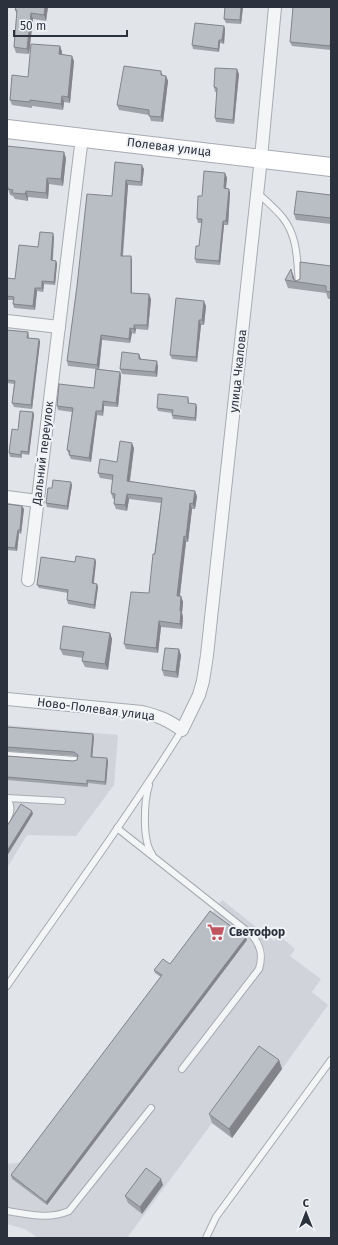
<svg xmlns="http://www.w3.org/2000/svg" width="338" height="1245" font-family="'Fira Sans',sans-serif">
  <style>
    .built { fill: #d0d3da }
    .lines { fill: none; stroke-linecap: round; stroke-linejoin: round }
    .service-casing { stroke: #a7abb2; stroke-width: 8 }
    .minor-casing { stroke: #a7abb2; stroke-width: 14 }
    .secondary-casing { stroke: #a7abb2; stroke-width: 20 }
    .service { stroke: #f4f5f7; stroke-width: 6 }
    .minor { stroke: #f4f5f7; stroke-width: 12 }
    .secondary { stroke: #fff; stroke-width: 18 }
    .wall { fill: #9fa3a9 }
    .shaded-wall { fill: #828489 }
    .building { fill: #b9bdc4; stroke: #828489 }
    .labels { text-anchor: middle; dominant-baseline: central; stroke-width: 4; stroke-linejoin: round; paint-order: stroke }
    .street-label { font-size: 12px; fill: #2b323e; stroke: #f1f3f6 }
    .poi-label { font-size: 12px; font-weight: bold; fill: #2b323e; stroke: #f1f3f6; text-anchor: start }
  </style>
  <rect width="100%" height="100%" fill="#e1e4e8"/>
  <g class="built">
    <polygon points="7,725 118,735 114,785 76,836 27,835 7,868"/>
    <polygon points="222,900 274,941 279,935 295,949 290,956 321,979 312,992 328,1005 282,1069 212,1123 127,1238 38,1238 25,1229 7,1224 7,1164 25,1162"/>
  </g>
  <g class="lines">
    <g class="service-casing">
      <g id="service">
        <path d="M258,193C266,201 276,209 283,218C298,237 297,261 299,284"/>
        <polyline points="7,755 75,760"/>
        <path d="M149,785C144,801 142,840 152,854"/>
        <polyline points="7,798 62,801"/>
        <path d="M7,820C11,812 12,806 7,798"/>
        <path d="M117,828L252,935C261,946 263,956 259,969L182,1069"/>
        <path d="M7,986C66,901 127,818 182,730"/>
        <path d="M7,1211C28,1214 48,1220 69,1211L151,1108"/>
        <polyline points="206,1238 216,1217 331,1060"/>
      </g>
    </g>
    <g class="minor-casing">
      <g id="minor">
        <polyline points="7,321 59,327"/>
        <polyline points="7,497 37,501"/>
        <polyline points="28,580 82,137"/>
        <path d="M7,699L142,712C159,716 168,720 182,730L199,695L203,681L207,655L261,158L275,7"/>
      </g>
    </g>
    <g class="secondary-casing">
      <polyline id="secondary" points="7,129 331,167"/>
    </g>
    <use href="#service" class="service"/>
    <use href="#minor" class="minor"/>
    <use href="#secondary" class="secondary"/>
  </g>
  <g class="wall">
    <polygon points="16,7 48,7 46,21 33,19 29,54 16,53 14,47 17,14 15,10"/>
    <polygon points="225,7 243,7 241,24 226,23 224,19"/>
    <polygon points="331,7 331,50 292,46 290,42"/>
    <polygon points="224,26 225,29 224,44 220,43 219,52 193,49 192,45"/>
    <polygon points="60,46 62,52 62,54 74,61 70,103 64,102 63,110 32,106 32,108 12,105 10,100 28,77"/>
    <polygon points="161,71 163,76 166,76 168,81 163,122 151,121 149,115 119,110 117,105"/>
    <polygon points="239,74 234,124 216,122 215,118 217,92 215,92 214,87"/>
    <polygon points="7,146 66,158 63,186 49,184 48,199 28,197 28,201 15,199 13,196 10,195 8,189 7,189"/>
    <polygon points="115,162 144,169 142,186 128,185 123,256 131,256 132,261 132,293 151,299 148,330 136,329 135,334 132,333 130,343 102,340 99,369 120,372 121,376 118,407 104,406 103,416 97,415 91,462 71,459 67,450 72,412 58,410 57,406 94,388 96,369 68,366 67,361 112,196"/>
    <polygon points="225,173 227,178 226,189 230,193 228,225 224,225 220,265 196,263 195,259 199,246 202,223 198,223 197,219 202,196"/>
    <polygon points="331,195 331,224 296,220 294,214"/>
    <polygon points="54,237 53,260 56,261 57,264 55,285 44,284 43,292 37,291 35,310 14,308 13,304 13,300 7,300 7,278 15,279 38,247"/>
    <polygon points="331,266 331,299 328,299 326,293 288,288 285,280 294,277 294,280 296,281"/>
    <polygon points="206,306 204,325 201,325 197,362 172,359 170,355"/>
    <polygon points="7,330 28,332 29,335 29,338 39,339 40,342 32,409 14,407 12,403 14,384 7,383"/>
    <polygon points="141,359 158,366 157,377 122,374 120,369"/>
    <polygon points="188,397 189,401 189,403 197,407 196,421 173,419 172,415 172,413 158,411 157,408"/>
    <polygon points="33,412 34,415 29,455 22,454 22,458 10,457 9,453 18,430"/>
    <polygon points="134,448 130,481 197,496 195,509 192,509 188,542 186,542 180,596 181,596 183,602 182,613 183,617 182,629 161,627 158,653 126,649 124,644 149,593 161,503 129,499 127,511 116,509 114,504 114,499 113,499 111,493 113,480 100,478 98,473 117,462"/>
    <polygon points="72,485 68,510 47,507 46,503 52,488"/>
    <polygon points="7,504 22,506 24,509 21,534 19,533 17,551 7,550"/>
    <polygon points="95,559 96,562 94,584 98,587 95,609 68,604 67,600 68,593 39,588 37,585 75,562"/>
    <polygon points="110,633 112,639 108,670 85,667 82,661 83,658 63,655 60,649"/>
    <polygon points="181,655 178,678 164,676 162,670"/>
    <polygon points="7,727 94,737 92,757 108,761 106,785 88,783 88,787 7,780 7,756 73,761 77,760 78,757 75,756 7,751"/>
    <polygon points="247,940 47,1205 12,1179 11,1175 161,977 155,973 154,970 170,964"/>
    <polygon points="279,1060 282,1069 232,1138 212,1123 209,1114"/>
    <polygon points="163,1185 142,1214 128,1203 125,1196"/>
  </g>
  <g class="shaded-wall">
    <polygon points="45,7 48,7 46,21 44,15"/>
    <polygon points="241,7 243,7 241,24 240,20"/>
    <polygon points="31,13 33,19 29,54 27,49"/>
    <polygon points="224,26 225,29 224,44 222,40"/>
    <polygon points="331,38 331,49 330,46"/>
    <polygon points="219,40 220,43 219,52 218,49"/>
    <polygon points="60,46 62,52 61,60 59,54"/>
    <polygon points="72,56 74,61 70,103 68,97"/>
    <polygon points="237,69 239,74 234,124 233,120"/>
    <polygon points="166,76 168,81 163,122 161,117"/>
    <polygon points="62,96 64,102 63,110 61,104"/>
    <polygon points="64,152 66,158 63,186 61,179"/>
    <polygon points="142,165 144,169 142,186 141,182"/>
    <polygon points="225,173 227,178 225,193 224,188"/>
    <polygon points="47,178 49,184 48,199 46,193"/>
    <polygon points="126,180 128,185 122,261 121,256"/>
    <polygon points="229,189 230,193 228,225 226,221"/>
    <polygon points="26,191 28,197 28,201 25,194"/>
    <polygon points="223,221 224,225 220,265 219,261"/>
    <polygon points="53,233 54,237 52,264 51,260"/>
    <polygon points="131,256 132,261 132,298 131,293"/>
    <polygon points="56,261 57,264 55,285 54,282"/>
    <polygon points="291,269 294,277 295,282 293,279"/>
    <polygon points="42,281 44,284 43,292 42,288"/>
    <polygon points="35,288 37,291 35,310 33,306"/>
    <polygon points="149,294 151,299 148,330 147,325"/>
    <polygon points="204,301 206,306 204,325 202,320"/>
    <polygon points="199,320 201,325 197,362 196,357"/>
    <polygon points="134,325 136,329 135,334 134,329"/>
    <polygon points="130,328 132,333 130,343 129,339"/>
    <polygon points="101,335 102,340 99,370 97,365"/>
    <polygon points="39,339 40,342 32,409 31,405"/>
    <polygon points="139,354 141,359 141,364 139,359"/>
    <polygon points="157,361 158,366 157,377 155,372"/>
    <polygon points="120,372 121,376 118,407 116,403"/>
    <polygon points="103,401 104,406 103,416 102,411"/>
    <polygon points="196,404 197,407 196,421 195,418"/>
    <polygon points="96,411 97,415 91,462 89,458"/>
    <polygon points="33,412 34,415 29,455 28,452"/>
    <polygon points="132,443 134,448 129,486 127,481"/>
    <polygon points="71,482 72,485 68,510 67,506"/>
    <polygon points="195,491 197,496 195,509 193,504"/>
    <polygon points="127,494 129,499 127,511 125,505"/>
    <polygon points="190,503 192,509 188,542 186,537"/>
    <polygon points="22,506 24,509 21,534 20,530"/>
    <polygon points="18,530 19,533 17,551 15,548"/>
    <polygon points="184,536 186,542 179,601 177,596"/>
    <polygon points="95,559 96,562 93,587 92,583"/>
    <polygon points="97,584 98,587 95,609 94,605"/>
    <polygon points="181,596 183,602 182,613 183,617 182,629 180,624 180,611"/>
    <polygon points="159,621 161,627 158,653 156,648"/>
    <polygon points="110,633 112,639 108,670 105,664"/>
    <polygon points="179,649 181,655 178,678 176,672"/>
    <polygon points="93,734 94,737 92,760 91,757"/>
    <polygon points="107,758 108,761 106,785 105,782"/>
    <polygon points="32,811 33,814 7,856 7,851"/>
    <polygon points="246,937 247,940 47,1205 46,1202"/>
    <polygon points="279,1060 282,1069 232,1138 229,1129"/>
    <polygon points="161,1179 163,1185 142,1214 140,1207"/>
  </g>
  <g class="building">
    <polygon points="16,7 45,7 44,15 31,13 27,49 14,47 17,10 15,10"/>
    <polygon points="225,7 241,7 240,20 224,19"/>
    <polygon points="293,7 331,7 331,38 330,46 290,42"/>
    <polygon points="195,23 224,26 222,40 219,40 218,49 192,45"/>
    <polygon points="31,44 60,46 59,54 72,56 68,97 62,96 61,104 30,100 30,102 10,100 12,75 28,77"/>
    <polygon points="124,66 161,71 161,75 166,76 161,117 149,116 149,110 117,105"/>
    <polygon points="215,68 237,69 233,120 215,118 217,88 214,87"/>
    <polygon points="7,146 64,152 61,179 47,178 46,193 26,191 25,194 12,193 13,190 8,189 7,183"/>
    <polygon points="115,162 142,165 141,182 126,180 121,256 131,256 131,293 149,294 147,325 134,325 134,329 130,328 129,339 101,335 97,365 67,361 77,286 87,194 112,196"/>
    <polygon points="204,171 225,173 224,188 229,189 226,221 223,221 219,261 195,259 196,246 199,246 202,219 197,219 198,196 202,196"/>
    <polygon points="297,191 331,195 331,218 294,214"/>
    <polygon points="40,232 53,233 51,260 56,261 54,282 42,281 42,288 35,288 33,306 13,304 14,297 7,296 7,278 15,279 19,245 38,247"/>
    <polygon points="300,262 331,266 331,292 326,291 326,286 285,280 291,269 293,279 296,281 300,279"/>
    <polygon points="176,298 204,301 202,320 199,320 196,357 170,355"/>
    <polygon points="7,330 28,332 27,338 39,339 31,405 12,403 15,381 7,380"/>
    <polygon points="122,352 139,354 139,359 157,361 155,372 120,369"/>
    <polygon points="96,369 120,372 116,403 103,401 102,411 96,411 89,458 69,455 70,451 67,450 73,408 57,406 59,384 94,388"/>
    <polygon points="158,394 188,397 188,403 196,404 195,418 172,415 173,410 157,408"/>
    <polygon points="20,411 33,412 28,452 21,451 21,455 9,453 12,429 18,430"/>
    <polygon points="120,441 132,443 127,481 195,491 193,504 190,503 186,537 184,536 177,596 181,596 180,611 181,611 180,624 159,621 156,648 124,644 131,592 149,593 153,554 155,554 162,498 127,494 125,505 114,504 115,494 111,493 113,475 98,473 100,459 117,462"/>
    <polygon points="53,480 71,482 67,506 46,503 48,488 52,488"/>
    <polygon points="7,504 22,506 20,530 18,530 15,548 7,547"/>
    <polygon points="76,556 95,559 92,583 97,584 94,605 67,600 68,590 37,585 41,557 75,562"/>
    <polygon points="63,626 110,633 105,664 82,661 84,652 60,649"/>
    <polygon points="165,648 179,649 176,672 162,670"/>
    <polygon points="7,727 93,734 91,757 107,758 105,782 87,780 87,784 7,777 7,756 73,761 77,760 78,755 74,752 7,747"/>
    <polygon points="21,804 32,811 7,851 7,826"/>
    <polygon points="210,911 246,937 46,1202 11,1175 162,975 154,970 163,959 170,964"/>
    <polygon points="259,1046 279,1060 229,1129 209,1114"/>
    <polygon points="146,1168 161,1179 140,1207 125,1196"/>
  </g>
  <defs>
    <g id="supermarket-bare" transform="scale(1.38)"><path d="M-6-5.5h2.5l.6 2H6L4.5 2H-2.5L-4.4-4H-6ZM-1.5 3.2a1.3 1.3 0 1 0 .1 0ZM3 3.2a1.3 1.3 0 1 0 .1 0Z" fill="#bf5561" stroke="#f1f3f6" stroke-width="2.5" paint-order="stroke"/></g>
  </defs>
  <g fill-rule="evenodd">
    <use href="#supermarket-bare" x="216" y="932"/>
  </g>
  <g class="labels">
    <g class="street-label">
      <text transform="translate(169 147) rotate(7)">Полевая улица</text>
      <text transform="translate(238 371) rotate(-84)">улица Чкалова</text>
      <text transform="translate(43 453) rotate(-83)">Дальний переулок</text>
      <text transform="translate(96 709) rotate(7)">Ново-Полевая улица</text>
    </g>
    <g class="poi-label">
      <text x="229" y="932">Светофор</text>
    </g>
  </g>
  <rect width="338" height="1245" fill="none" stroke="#2b323e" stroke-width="16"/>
  <g transform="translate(306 1213)" stroke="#f1f3f6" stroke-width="3" paint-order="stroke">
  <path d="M0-3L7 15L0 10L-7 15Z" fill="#2b323e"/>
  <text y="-6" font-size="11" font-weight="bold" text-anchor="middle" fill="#2b323e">С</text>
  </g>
  <path d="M14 30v6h113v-6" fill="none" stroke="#2b323e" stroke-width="2"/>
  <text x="20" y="30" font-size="12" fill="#2b323e" stroke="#f1f3f6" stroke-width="3" paint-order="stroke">50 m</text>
</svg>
